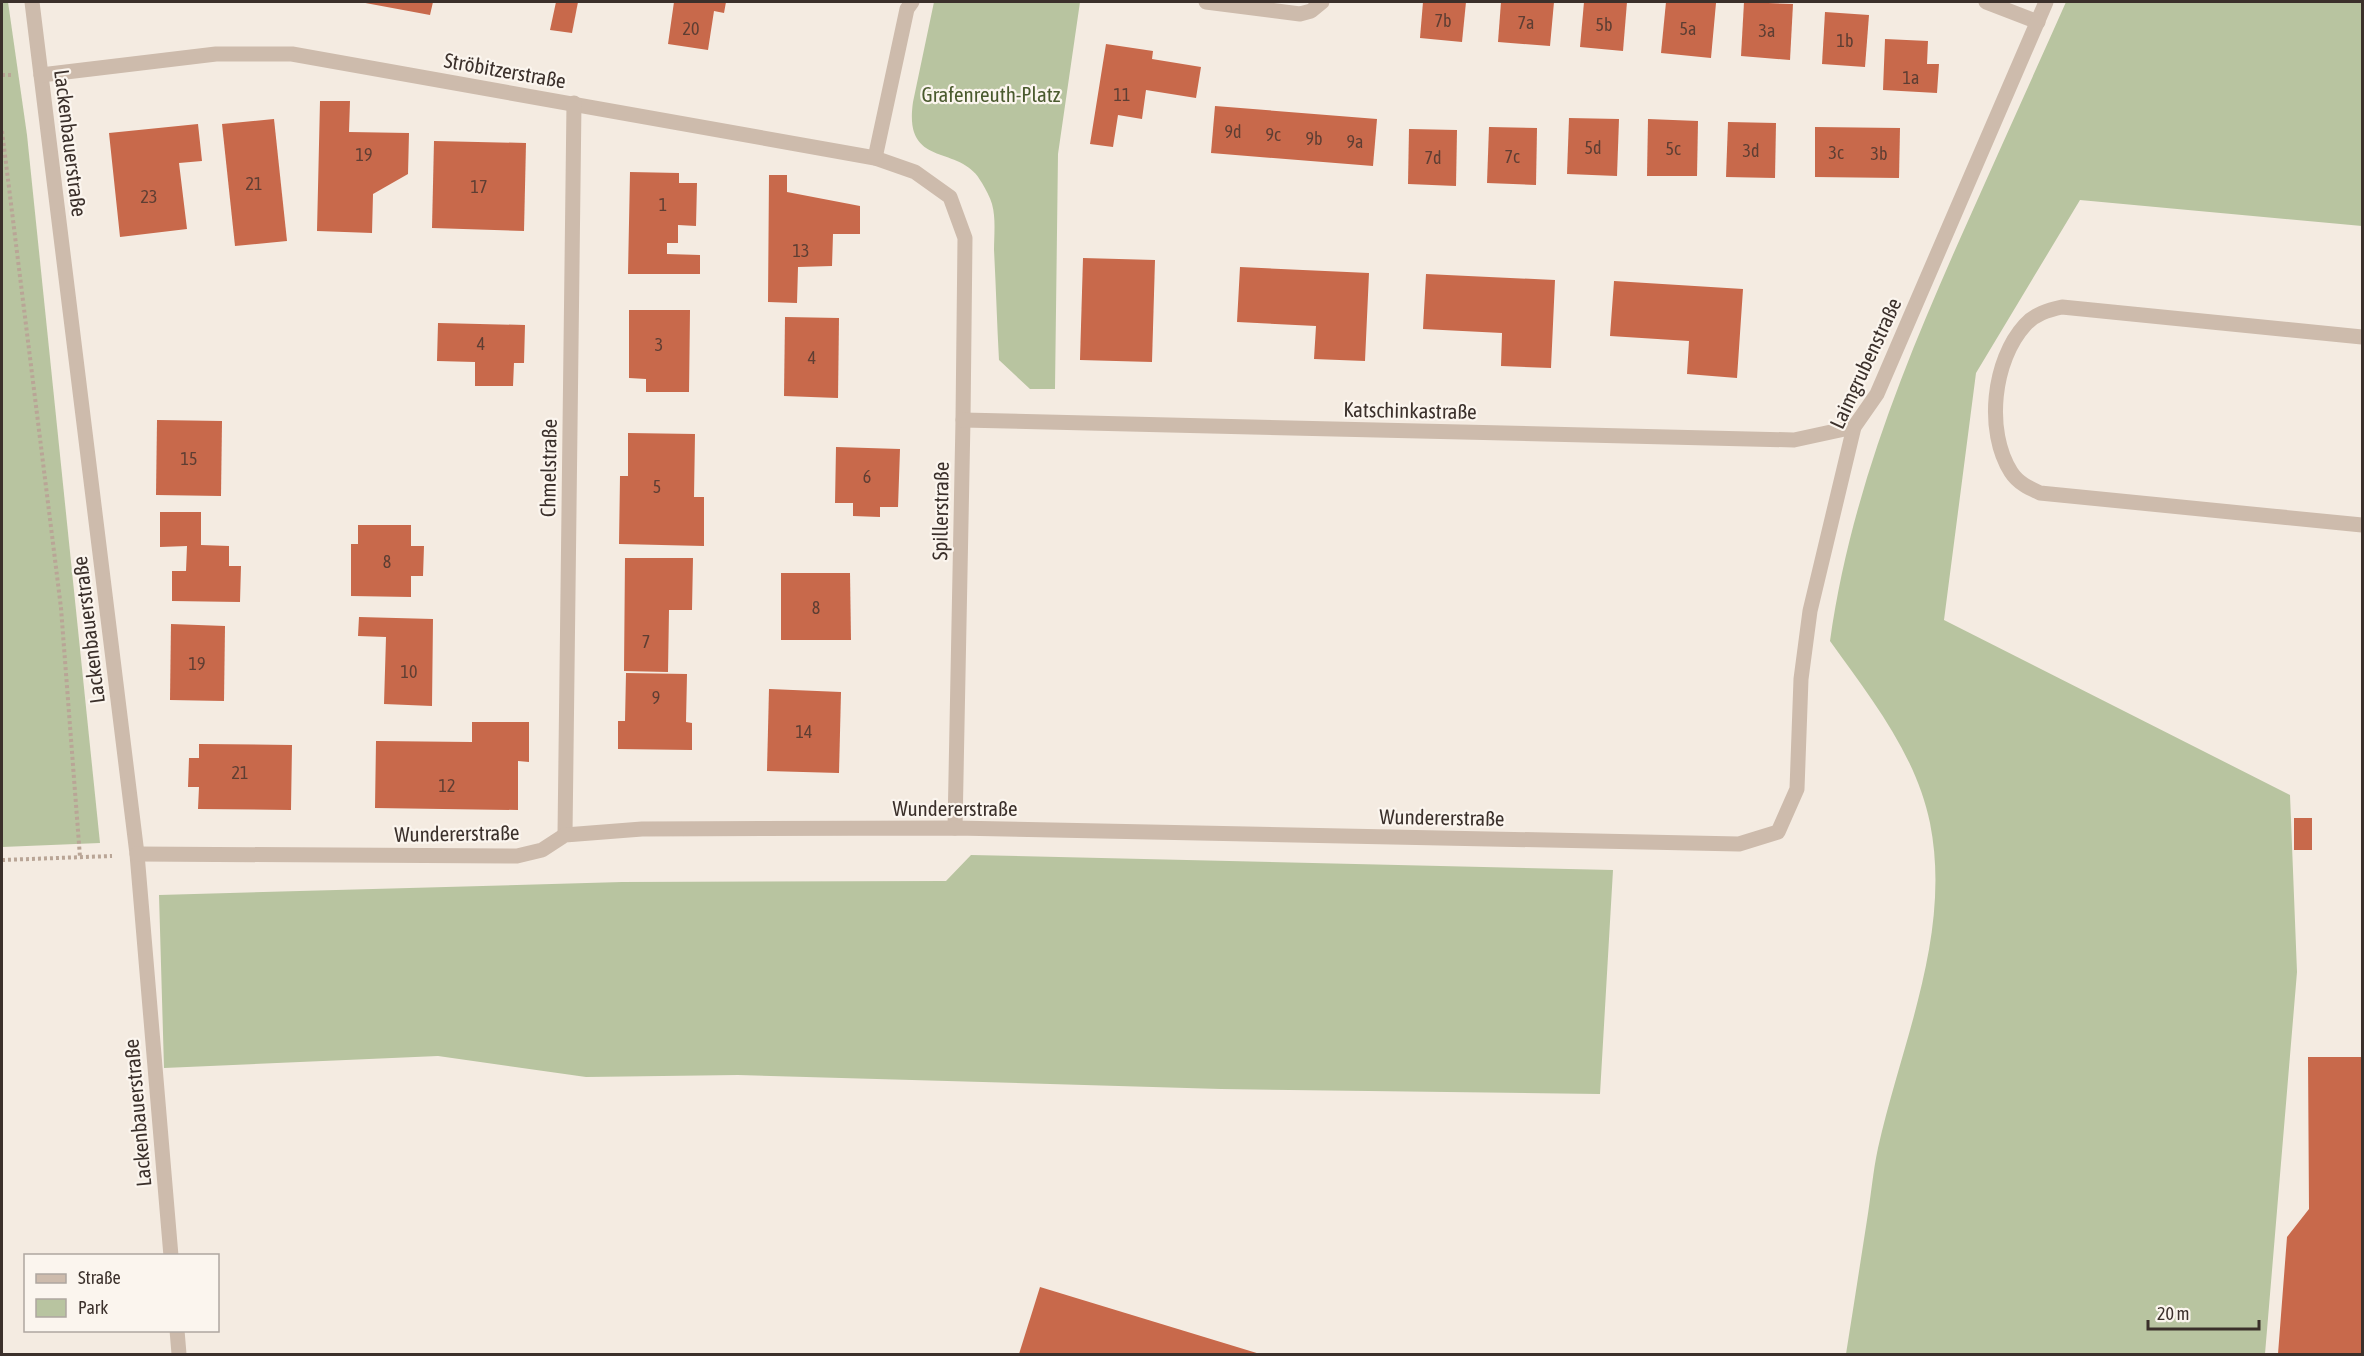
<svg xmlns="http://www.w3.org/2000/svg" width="2364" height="1356" font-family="'Asap Condensed',sans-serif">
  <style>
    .green { fill: #b8c4a0 }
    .building { fill: #c8694b }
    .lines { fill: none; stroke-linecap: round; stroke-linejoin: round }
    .path { stroke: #b9a596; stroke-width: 4; stroke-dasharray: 3 3; stroke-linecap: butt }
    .lane { stroke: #cdbbac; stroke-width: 15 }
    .street { stroke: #cdbbac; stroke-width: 15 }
    .labels { text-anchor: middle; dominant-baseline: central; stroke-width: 4.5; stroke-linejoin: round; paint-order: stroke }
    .number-label { font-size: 18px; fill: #5e3e33 }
    .street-label { font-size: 21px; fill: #3b302b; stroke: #fbf5ee }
    .park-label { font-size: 21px; fill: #4a5a2e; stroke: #fbf5ee }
  </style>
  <rect width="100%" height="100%" fill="#f4ebe1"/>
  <g class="green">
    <polygon points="2,2 8,2 27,135 100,843 2,847"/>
    <path d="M934,2H1080L1058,154L1055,389H1030L999,360C997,324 996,287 994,250C994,236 996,218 992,204C990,197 986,190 982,183C961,142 903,171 913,102Z"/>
    <path d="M2066,2H2362V226L2080,200L1976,373L1944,620L2290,795L2297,972L2265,1354H1846C1853,1310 1860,1265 1867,1220C1871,1196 1873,1171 1878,1148C1902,1041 1952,934 1930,823C1916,754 1870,697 1830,641C1851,490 1910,350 1972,212C2003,142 2035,72 2066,2Z"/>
    <polygon points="971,855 1613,870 1600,1094 1221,1089 738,1075 586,1077 438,1056 164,1068 159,895 622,882 946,881"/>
  </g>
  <g class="building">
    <polygon points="360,2 433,2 430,15"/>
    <polygon points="556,2 578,2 572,33 550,30"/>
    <polygon points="674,2 726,2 724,13 714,11 708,50 668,44"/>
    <polygon points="1423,2 1466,2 1462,42 1420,38"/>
    <polygon points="1501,2 1554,2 1550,46 1498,42"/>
    <polygon points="1584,2 1627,2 1623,51 1580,47"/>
    <polygon points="1666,2 1716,3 1711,58 1661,53"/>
    <polygon points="1744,2 1793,4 1790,60 1741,56"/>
    <polygon points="1825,12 1869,15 1865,67 1822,64"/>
    <polygon points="1885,39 1928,41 1927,64 1939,64 1937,93 1883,90"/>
    <polygon points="1106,44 1153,51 1152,59 1201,67 1196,98 1146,90 1142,119 1118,115 1113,147 1090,144"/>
    <polygon points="320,101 350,101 349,132 409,133 408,174 373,194 372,233 317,231"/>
    <polygon points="1215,106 1377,119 1373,166 1211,153"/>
    <polygon points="1569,118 1619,119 1617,176 1567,174"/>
    <polygon points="274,119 287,241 235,246 222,124"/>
    <polygon points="1648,119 1698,121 1697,176 1647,176"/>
    <polygon points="1728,122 1776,123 1775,178 1726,177"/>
    <polygon points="198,124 202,161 179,163 187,229 120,237 109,133"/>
    <polygon points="1489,127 1537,128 1536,185 1487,183"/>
    <polygon points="1815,127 1900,128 1899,178 1815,177"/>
    <polygon points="1409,129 1457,130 1456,186 1408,184"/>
    <polygon points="434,141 526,143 524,231 432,228"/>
    <polygon points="630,172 679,173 679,183 697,183 696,226 678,225 678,243 667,243 667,254 700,255 700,274 628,274"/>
    <polygon points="769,175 787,175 787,192 860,206 860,234 833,234 832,266 798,267 797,303 768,302"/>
    <polygon points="1083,258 1155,260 1152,362 1080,360"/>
    <polygon points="1240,267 1369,273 1365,361 1314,359 1316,326 1237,322"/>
    <polygon points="1426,274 1555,280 1551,368 1501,366 1502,333 1423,329"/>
    <polygon points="1614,281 1743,289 1737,378 1687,374 1689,341 1610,336"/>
    <polygon points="629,310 690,310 689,392 646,392 646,379 629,378"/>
    <polygon points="785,317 839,318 838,398 784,396"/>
    <polygon points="438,323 525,325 524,363 514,363 513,386 475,386 475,362 437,361"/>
    <polygon points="157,420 222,421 221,496 156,495"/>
    <polygon points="628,433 695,434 694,497 704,497 704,546 619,544 620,476 628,476"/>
    <polygon points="836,447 900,449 898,507 880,507 880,517 853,516 853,503 835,503"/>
    <polygon points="160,512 201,512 201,545 229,546 229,566 241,566 240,602 172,601 172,571 186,571 187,546 160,547"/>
    <polygon points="358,525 411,525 411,546 424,546 423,576 411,576 411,597 351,596 351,544 358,544"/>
    <polygon points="625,558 693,558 692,610 669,610 668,672 624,671"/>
    <polygon points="781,573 850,573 851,640 781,640"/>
    <polygon points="359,617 433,619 432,706 384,704 386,637 358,636"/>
    <polygon points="171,624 225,626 224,701 170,700"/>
    <polygon points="626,673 687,674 686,722 692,723 692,750 618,749 618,721 625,721"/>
    <polygon points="769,689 841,692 839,773 767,771"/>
    <polygon points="472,722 529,722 529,762 518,761 518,810 375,808 376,741 472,742"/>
    <polygon points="199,744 292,745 291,810 198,809 199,787 188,787 189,758 199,758"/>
    <rect x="2294" y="818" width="18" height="32"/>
    <polygon points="2308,1057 2362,1057 2362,1354 2278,1354 2287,1237 2309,1209"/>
    <polygon points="1040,1287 1260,1354 1019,1354"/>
  </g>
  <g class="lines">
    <g class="path">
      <polyline points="2,75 13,75"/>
      <polyline points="2,131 61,608 80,857"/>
      <polyline points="2,860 112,856"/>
    </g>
    <path class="lane" d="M2362,337L2062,307C2048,310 2035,314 2025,325C1993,360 1985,431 2011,472C2018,483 2029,488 2040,493L2362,525"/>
    <g class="street">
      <polyline points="32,2 137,854 171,1256"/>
      <polyline points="1206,2 1300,14 1311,11 1322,2"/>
      <polyline points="1986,2 2038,22"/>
      <polyline points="41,75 216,54 292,54 875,158 915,172 950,197 965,238 963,420 955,828"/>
      <polyline points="875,158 907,9 912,2"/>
      <polyline points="963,420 1794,440 1854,427"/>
      <polyline points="565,835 574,103"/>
      <polyline points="137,854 517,856 542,850 565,835 642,829 955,828 1739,844 1778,832 1797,789 1801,679 1810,611 1854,427 1877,394 2046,2"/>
      <polyline points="177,1330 179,1354"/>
    </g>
  </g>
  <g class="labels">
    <g class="number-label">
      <text x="1443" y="20">7b</text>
      <text x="1526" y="22">7a</text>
      <text x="1604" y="24">5b</text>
      <text x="691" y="28">20</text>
      <text x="1688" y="28">5a</text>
      <text x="1767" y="30">3a</text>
      <text x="1845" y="40">1b</text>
      <text x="1911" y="77">1a</text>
      <text x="1122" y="94">11</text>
      <text x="1233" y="131">9d</text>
      <text x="1273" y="134">9c</text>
      <text x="1314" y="138">9b</text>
      <text x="1355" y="141">9a</text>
      <text x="1593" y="147">5d</text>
      <text x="1673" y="148">5c</text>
      <text x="1751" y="150">3d</text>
      <text x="1836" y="152">3c</text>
      <text x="1879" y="153">3b</text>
      <text x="364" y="154">19</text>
      <text x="1512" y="156">7c</text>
      <text x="1433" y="157">7d</text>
      <text x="254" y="183">21</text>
      <text x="479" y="186">17</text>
      <text x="149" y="196">23</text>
      <text x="663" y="204">1</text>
      <text x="801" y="250">13</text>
      <text x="481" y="343">4</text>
      <text x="659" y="344">3</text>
      <text x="812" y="357">4</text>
      <text x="189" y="458">15</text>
      <text x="867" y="476">6</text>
      <text x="657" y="486">5</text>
      <text x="387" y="561">8</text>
      <text x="816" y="607">8</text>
      <text x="646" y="641">7</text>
      <text x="197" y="663">19</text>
      <text x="409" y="671">10</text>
      <text x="656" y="697">9</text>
      <text x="804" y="731">14</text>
      <text x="240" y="772">21</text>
      <text x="447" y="785">12</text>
    </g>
    <g class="street-label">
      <text transform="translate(505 70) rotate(10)">Ströbitzerstraße</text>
      <text transform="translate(71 143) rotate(83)">Lackenbauerstraße</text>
      <text transform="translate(1865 363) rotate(-65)">Laimgrubenstraße</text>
      <text transform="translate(1410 410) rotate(1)">Katschinkastraße</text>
      <text transform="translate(548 468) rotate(-89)">Chmelstraße</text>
      <text transform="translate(940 511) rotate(-89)">Spillerstraße</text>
      <text transform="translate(88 630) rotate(-97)">Lackenbauerstraße</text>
      <text x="955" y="808">Wundererstraße</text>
      <text transform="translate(1442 817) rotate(1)">Wundererstraße</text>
      <text transform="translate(457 833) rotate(-1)">Wundererstraße</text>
      <text transform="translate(137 1113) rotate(-95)">Lackenbauerstraße</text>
    </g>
    <g class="park-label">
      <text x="991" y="94">Grafenreuth-Platz</text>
    </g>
  </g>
  <rect width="2364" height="1356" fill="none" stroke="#3b302b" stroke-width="6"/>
  <rect x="24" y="1254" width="195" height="78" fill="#fbf5ee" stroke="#aea6a0" stroke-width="1.5"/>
  <rect x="36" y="1274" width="30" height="9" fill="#cdbbac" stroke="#aea6a0" stroke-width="1.5"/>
  <text x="78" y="1284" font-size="18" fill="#3b302b">Straße</text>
  <rect x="36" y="1299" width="30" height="18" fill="#b8c4a0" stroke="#aea6a0" stroke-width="1.5"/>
  <text x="78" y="1314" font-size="18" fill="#3b302b">Park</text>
  <path d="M2148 1320v9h111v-9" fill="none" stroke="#3b302b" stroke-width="3"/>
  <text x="2157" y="1320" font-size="18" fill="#3b302b" stroke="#fbf5ee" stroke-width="4.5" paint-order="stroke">20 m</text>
</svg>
